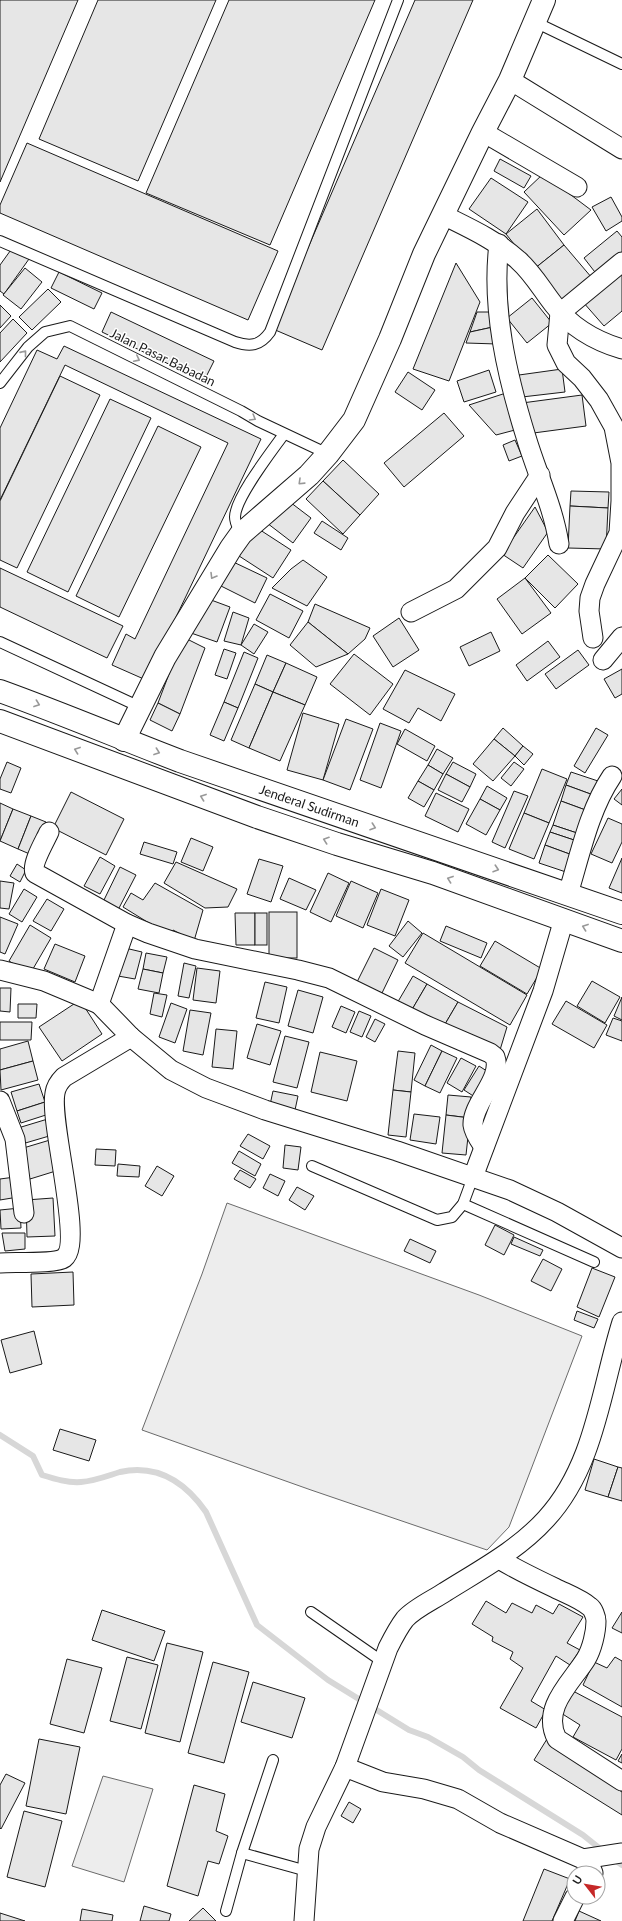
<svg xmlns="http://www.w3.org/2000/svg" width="622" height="1921" font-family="Lato,sans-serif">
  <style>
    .green { fill: #ededed; stroke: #6a6a6a }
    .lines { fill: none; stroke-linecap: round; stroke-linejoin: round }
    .stream { stroke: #d7d7d7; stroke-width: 6 }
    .building { fill: #e6e6e6; stroke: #1a1a1a }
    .service-casing { stroke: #1a1a1a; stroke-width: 12 }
    .minor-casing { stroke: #1a1a1a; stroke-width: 21 }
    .tertiary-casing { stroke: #1a1a1a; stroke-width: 24 }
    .trunk-casing { stroke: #1a1a1a; stroke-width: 24 }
    .service { stroke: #fff; stroke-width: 10 }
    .minor { stroke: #fff; stroke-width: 19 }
    .tertiary { stroke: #fff; stroke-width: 22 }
    .trunk { stroke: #fff; stroke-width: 22 }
    .oneway { stroke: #989898 }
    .labels { text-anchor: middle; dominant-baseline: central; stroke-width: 3; stroke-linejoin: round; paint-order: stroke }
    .street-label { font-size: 13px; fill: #1a1a1a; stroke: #fff }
  </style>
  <rect width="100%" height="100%" fill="#fff"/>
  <g class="green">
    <polygon points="227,1203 479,1295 582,1336 509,1527 487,1550 311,1490 142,1430 202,1274"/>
    <polygon points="103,1776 153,1789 124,1882 72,1866"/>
  </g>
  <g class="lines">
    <g class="stream">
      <path d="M0,1435L33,1456L42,1475C55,1479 68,1483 81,1482C95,1481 107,1476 120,1472C157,1464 185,1482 206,1512L257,1625L328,1680L409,1730L428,1737L463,1757L479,1770L583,1835L603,1851"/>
      <polyline points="612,1858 622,1865"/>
    </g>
  </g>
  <g class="building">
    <polygon points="0,0 78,0 0,182"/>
    <polygon points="98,0 216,0 138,181 39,139"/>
    <polygon points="229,0 375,0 270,245 146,193"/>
    <polygon points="415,0 473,0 322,350 273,329"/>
    <polygon points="27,143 278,251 248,320 0,213 0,205"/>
    <polygon points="500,159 531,176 524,188 494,171"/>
    <polygon points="543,174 591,210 564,235 524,192"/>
    <polygon points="491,178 528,202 506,234 469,209"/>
    <polygon points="611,197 622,217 622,221 606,231 592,207"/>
    <polygon points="537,209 564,245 534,269 506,234"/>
    <polygon points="617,231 622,237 622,257 598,276 584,258"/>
    <polygon points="564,245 592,278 561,303 534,269"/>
    <polygon points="13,247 29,259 4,294 0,291 0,265"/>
    <polygon points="456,263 480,302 449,381 413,369"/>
    <polygon points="622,267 622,311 604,326 583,302"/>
    <polygon points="25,268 42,282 21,309 3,295"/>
    <polygon points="59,272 102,293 94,309 51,288"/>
    <polygon points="48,289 61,302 32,330 19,317"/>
    <polygon points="532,298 552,323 527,343 507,318"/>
    <polygon points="0,305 11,316 0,328"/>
    <polygon points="111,312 214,361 204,381 102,332"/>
    <polygon points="477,312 493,312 493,327 470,332"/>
    <polygon points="13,319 27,333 0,362 0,333"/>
    <polygon points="493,327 497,344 466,343 470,332"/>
    <polygon points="64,346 261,439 146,680 112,665 126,634 135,639 228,443 65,365 0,500 0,428 37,350 57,359"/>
    <polygon points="562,369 565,392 522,397 519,375"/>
    <polygon points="489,370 496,392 464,402 457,381"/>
    <polygon points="408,372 435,390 422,410 395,392"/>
    <polygon points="60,376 100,395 17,568 0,560 0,501"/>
    <polygon points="506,393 515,430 496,435 469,405"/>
    <polygon points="582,395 586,426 526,434 522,403"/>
    <polygon points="110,399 151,418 68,592 27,572"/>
    <polygon points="444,413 464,436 404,487 384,463"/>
    <polygon points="158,426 201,447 119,617 76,596"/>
    <polygon points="515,440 522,456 509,461 503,445"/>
    <polygon points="343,460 379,494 360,515 323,481"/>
    <polygon points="323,481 360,515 343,534 306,499"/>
    <polygon points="571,491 609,492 608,508 570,506"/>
    <polygon points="286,499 311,518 293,543 267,523"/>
    <polygon points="570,506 608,508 606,549 568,548"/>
    <polygon points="535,507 548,532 523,568 502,554"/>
    <polygon points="322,521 348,538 341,550 314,533"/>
    <polygon points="254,526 291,550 273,578 236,554"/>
    <polygon points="548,555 578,584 555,608 525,578"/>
    <polygon points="227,559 267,578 255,603 215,583"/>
    <polygon points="303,560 327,577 307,606 272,588 291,569"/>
    <polygon points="0,568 123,626 107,658 0,607"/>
    <polygon points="525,578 551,613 522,634 497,599"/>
    <polygon points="270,594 303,611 289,638 256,620"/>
    <polygon points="203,597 230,607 217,642 191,633"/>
    <polygon points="315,604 370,628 365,639 348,654 308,622"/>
    <polygon points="233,612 249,618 241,645 224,641"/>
    <polygon points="399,618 419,650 393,667 373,636"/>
    <polygon points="308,622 348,654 316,667 290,645"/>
    <polygon points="254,624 268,632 254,654 241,645"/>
    <polygon points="491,632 500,651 469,666 460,647"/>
    <polygon points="183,637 205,648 180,714 158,703"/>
    <polygon points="548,641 560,657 527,681 516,665"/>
    <polygon points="224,649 236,653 227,679 215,675"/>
    <polygon points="578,650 589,665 556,689 545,674"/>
    <polygon points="244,652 258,658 238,708 224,702"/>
    <polygon points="354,654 393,684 370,715 330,684"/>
    <polygon points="267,655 286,663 273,692 255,684"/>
    <polygon points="286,663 317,677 305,705 273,692"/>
    <polygon points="622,669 622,694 615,698 604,679"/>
    <polygon points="405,670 455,694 441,721 418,708 409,723 383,709"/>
    <polygon points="255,684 273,692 249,748 231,740"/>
    <polygon points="273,692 305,705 280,761 249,748"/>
    <polygon points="224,702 238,708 224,741 210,735"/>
    <polygon points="158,703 180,714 172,731 150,720"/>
    <polygon points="303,713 339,724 323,780 287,770"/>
    <polygon points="346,719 373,729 350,790 323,780"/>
    <polygon points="380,723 401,731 381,788 360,780"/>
    <polygon points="503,728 523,746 515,756 494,739"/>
    <polygon points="596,728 608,735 585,773 574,766"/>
    <polygon points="405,729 435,746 427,761 397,744"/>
    <polygon points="494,739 515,756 493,781 473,764"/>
    <polygon points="523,746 533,754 524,765 515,756"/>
    <polygon points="437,749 453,758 443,774 428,765"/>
    <polygon points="7,762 21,768 11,793 0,789 0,779"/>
    <polygon points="453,762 476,774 470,787 446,774"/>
    <polygon points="514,762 524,769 511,786 501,778"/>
    <polygon points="428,765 443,774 434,790 418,781"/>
    <polygon points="542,769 567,779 549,823 524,813"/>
    <polygon points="571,772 601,782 596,796 566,785"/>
    <polygon points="446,774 470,787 462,802 438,790"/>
    <polygon points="418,781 434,790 424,807 408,798"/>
    <polygon points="566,785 596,796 591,812 561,801"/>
    <polygon points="487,786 507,798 500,810 480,799"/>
    <polygon points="622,789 622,805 614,799"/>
    <polygon points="514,791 528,796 505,848 492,842"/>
    <polygon points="71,792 124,819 106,855 53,828"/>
    <polygon points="436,793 469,809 458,832 425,816"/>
    <polygon points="480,799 500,810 486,835 466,824"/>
    <polygon points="561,801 591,812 583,835 553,825"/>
    <polygon points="0,803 13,809 0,841"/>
    <polygon points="13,809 31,816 18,849 0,841"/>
    <polygon points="524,813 549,823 534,859 509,849"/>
    <polygon points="31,816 46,822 32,855 18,849"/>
    <polygon points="608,818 622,824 622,842 612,863 591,854"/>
    <polygon points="553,825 583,835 580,842 550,832"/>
    <polygon points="550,832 580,842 575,856 545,845"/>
    <polygon points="191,838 213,847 203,871 181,862"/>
    <polygon points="144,842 177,852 173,864 140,854"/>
    <polygon points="545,845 575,856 569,873 539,863"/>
    <polygon points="100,857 115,866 100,894 84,886"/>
    <polygon points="622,858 622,893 609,888"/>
    <polygon points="259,859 283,866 271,902 247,894"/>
    <polygon points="176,862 237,889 228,907 205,908 164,883"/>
    <polygon points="17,864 26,870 20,882 10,876"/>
    <polygon points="120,867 136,875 118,910 103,902"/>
    <polygon points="328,873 349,883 331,922 310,912"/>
    <polygon points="289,878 316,890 306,910 280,899"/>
    <polygon points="0,881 14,883 9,909 0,908"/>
    <polygon points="351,881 378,893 363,928 336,916"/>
    <polygon points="155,883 203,910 194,941 173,930 170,936 123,907 131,893 143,900"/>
    <polygon points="24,889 37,897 22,922 9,914"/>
    <polygon points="381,889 409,900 395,936 367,925"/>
    <polygon points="47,899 64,909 51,931 33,921"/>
    <rect x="269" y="912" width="28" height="46"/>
    <polygon points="235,913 255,913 255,945 236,945"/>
    <rect x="255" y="913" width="12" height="32"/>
    <polygon points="0,917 18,924 5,954 0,952"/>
    <polygon points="408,921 422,933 403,957 389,946"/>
    <polygon points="30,925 51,938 30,974 9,961"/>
    <polygon points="446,926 487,943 481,958 440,941"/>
    <polygon points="423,933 527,995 510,1025 405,963"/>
    <polygon points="495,941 542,969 527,994 480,966"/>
    <polygon points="55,944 85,956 75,982 44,969"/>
    <polygon points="125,948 142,952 135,979 118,976"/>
    <polygon points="374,948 398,960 382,993 357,982"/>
    <polygon points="146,953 167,957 163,973 143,969"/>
    <polygon points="184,963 196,966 189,998 178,996"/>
    <polygon points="197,968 220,971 216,1003 193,1000"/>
    <polygon points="143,969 163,973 159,993 138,989"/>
    <polygon points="413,976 427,984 410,1013 396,1005"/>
    <polygon points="592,981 620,997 605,1023 577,1006"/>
    <polygon points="265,982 287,987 279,1023 256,1018"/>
    <polygon points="427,984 458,1002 441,1031 410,1013"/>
    <polygon points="0,988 11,988 10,1012 0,1011"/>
    <polygon points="298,990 323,997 313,1033 288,1026"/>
    <polygon points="154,993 167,995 162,1017 150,1014"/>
    <polygon points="622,997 622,1020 614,1016"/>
    <polygon points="80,1000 102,1034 62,1061 39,1027"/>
    <polygon points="566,1001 607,1025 594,1048 552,1024"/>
    <polygon points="458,1002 507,1027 500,1050 441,1031"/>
    <polygon points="171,1003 187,1009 175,1043 159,1037"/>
    <polygon points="18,1004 37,1004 36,1018 18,1018"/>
    <polygon points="341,1006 355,1012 346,1033 332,1027"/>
    <polygon points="190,1010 211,1013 203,1055 183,1051"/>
    <polygon points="359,1011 371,1016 362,1037 350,1032"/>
    <polygon points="613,1018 622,1021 622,1041 606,1035"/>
    <polygon points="375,1019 385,1024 375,1042 366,1037"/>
    <polygon points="0,1022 32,1022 31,1040 0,1040"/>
    <polygon points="257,1024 281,1031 270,1065 247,1058"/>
    <polygon points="216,1029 237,1031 233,1069 212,1067"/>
    <polygon points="285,1036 309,1042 297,1088 273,1082"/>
    <polygon points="28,1041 33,1061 0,1070 0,1049"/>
    <polygon points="431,1045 442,1051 425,1086 414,1080"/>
    <polygon points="398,1051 415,1053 411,1092 393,1090"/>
    <polygon points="442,1051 457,1058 440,1093 425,1086"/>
    <polygon points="320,1052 357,1061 347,1101 311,1092"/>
    <polygon points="461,1058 476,1066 462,1092 447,1083"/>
    <polygon points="33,1061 38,1080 1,1090 0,1070"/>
    <polygon points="479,1066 493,1075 478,1099 464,1090"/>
    <polygon points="39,1084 45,1102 17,1111 11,1092"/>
    <polygon points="393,1090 411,1092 406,1137 388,1135"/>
    <polygon points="273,1091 298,1096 295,1110 270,1105"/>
    <polygon points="448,1095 471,1097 470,1118 446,1115"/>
    <polygon points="45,1102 49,1114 21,1123 17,1111"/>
    <polygon points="414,1114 440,1117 436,1144 410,1140"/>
    <polygon points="446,1115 470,1118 466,1155 442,1153"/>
    <polygon points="51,1118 56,1134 22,1144 18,1128"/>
    <polygon points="248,1134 270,1146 263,1159 240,1146"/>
    <polygon points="50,1140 59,1170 30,1179 20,1149"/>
    <polygon points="285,1145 301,1147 298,1170 283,1168"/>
    <polygon points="96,1149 116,1150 115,1166 95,1165"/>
    <polygon points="239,1151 261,1164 255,1176 232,1163"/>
    <polygon points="118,1164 140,1166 139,1177 117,1176"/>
    <polygon points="157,1166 174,1176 162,1196 145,1186"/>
    <polygon points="240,1170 256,1179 250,1188 234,1179"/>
    <polygon points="270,1174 285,1181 278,1196 263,1188"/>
    <polygon points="15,1177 18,1197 0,1200 0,1179"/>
    <polygon points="297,1187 314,1196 305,1210 289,1200"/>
    <polygon points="53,1198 55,1236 27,1237 26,1200"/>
    <polygon points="20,1208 21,1228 1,1229 0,1210"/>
    <polygon points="495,1225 514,1235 504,1255 485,1245"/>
    <polygon points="2,1233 25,1233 25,1249 5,1251"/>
    <polygon points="514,1237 543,1250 540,1256 511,1244"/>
    <polygon points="410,1239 436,1251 430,1263 404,1251"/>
    <polygon points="543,1259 562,1269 551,1291 531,1281"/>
    <polygon points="592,1268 615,1277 599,1317 577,1307"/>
    <polygon points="73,1272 74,1305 32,1307 31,1274"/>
    <polygon points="577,1311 598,1319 594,1328 574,1320"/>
    <polygon points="34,1331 42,1364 10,1373 1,1340"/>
    <polygon points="60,1429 96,1440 89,1461 53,1450"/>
    <polygon points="594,1459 618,1467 608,1497 585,1490"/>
    <polygon points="618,1467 622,1468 622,1501 608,1497"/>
    <polygon points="486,1601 506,1613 512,1603 532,1613 536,1605 553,1614 559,1604 583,1617 567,1643 580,1650 570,1665 556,1656 531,1701 546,1710 536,1728 500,1708 523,1668 510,1659 513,1652 492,1641 493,1637 472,1624"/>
    <polygon points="102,1610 165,1631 154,1661 92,1640"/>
    <polygon points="622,1612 622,1633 612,1628"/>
    <polygon points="167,1643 203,1652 180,1742 145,1733"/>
    <polygon points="127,1657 158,1665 141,1729 110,1721"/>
    <polygon points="615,1657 622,1661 622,1707 583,1685 594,1662 607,1668"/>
    <polygon points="67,1659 102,1668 84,1733 50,1724"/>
    <polygon points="213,1662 249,1672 224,1763 188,1753"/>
    <polygon points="253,1682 305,1698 292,1738 241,1722"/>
    <polygon points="573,1691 622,1717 622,1749 616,1760 573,1737 580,1725 561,1713"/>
    <polygon points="39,1739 80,1747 66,1814 26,1806"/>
    <polygon points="547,1739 619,1782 616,1788 622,1792 622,1815 534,1760"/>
    <polygon points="622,1754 622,1763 618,1761"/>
    <polygon points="6,1774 25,1783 1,1829 0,1828 0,1785"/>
    <polygon points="194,1785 225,1794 216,1831 228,1836 219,1864 208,1861 198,1896 167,1886"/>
    <polygon points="349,1802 361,1809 353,1823 341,1816"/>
    <polygon points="24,1811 62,1821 45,1887 7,1877"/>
    <polygon points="544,1869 570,1879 552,1921 523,1921"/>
    <polygon points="144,1906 171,1914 169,1921 140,1921"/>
    <polygon points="203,1908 216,1921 189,1921"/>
    <polygon points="82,1909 113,1915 112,1921 80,1921"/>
    <polygon points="579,1911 601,1921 575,1921"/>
    <polygon points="0,1913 25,1921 0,1921"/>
  </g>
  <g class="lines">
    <g class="service-casing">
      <g id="service">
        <polyline points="535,22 622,64"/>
        <path d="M0,241L235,342C250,347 260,346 270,332L398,0"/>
        <polyline points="0,383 28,347 45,332 70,326 241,411 258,421 328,454"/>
        <path d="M241,534C239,529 235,524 235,517C235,498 272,451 284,434"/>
        <polyline points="0,642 140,707"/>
        <polyline points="312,1166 437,1220 452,1217 463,1204 473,1177"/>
        <polyline points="463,1204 594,1262"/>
        <polyline points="311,1612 383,1662"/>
        <polyline points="242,1853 307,1871"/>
        <polyline points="226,1911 242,1853 273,1760"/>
      </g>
    </g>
    <g class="minor-casing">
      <g id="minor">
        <polyline points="510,80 622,149"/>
        <polyline points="483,132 577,187"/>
        <path d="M443,215C469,228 496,240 518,260C533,273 542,290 554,305C572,328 595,341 622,349"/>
        <path d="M499,244C491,308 507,376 526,437C537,474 553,506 559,544"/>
        <polyline points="411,612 456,589 497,548 515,513 540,475"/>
        <polyline points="593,638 589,611 590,598 595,584 619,533 621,501 621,463 614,427 599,400 582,378 566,363 557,345 560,313 622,262"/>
        <polyline points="603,660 622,637"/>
        <path d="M49,832C45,841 31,864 35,873L127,924L148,933L195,949L298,970L329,978L425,1025L490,1053L495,1057C503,1079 472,1103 473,1125C474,1133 480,1141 484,1147"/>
        <path d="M568,894C580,855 589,810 612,776"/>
        <polyline points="127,924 99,1004 131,1037 171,1070 206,1088 265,1110 397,1151 510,1190 557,1212 622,1248"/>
        <polyline points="0,970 44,981 99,1004"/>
        <polyline points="0,1101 15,1139 24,1213"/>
        <polyline points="473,1177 543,991 564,919"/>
        <path d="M0,1263C12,1262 56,1264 64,1258C84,1243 49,1123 55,1093C56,1086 59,1082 64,1077L131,1037"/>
        <path d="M499,1559C517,1570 536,1579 555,1588C567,1594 581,1599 590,1607C593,1609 596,1617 596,1621C596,1632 592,1649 586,1659C571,1683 541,1708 557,1739L622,1781"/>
        <polyline points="345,1767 383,1782 424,1789 458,1799 500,1823 583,1859 589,1863 593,1873"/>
        <polyline points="583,1859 622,1853"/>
        <path d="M304,1921L309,1849L316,1827L345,1767L388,1648C393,1638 398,1628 405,1619C415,1608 433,1600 445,1592C480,1570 518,1550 546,1519C595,1466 601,1389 622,1322"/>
        <polyline points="563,1921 575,1897"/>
      </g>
    </g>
    <g class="tertiary-casing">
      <polyline id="tertiary" points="124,740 165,657 231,548 241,534 309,475 328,454 354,420 390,339 424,254 483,132 510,80 544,0"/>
    </g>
    <g class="trunk-casing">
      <g id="trunk">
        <path id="s1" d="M0,691C61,713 120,738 180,761L622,913"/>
        <polyline points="0,721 257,817 337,844 433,873 622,941"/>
      </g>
    </g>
    <use href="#service" class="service"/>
    <use href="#minor" class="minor"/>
    <use href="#tertiary" class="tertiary"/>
    <use href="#trunk" class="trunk"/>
  </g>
  <defs><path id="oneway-chevron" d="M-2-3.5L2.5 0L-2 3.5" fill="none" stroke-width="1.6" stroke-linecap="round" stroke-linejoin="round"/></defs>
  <g class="oneway">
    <use href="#oneway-chevron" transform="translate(24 353) rotate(-51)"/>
    <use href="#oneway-chevron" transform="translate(137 359) rotate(27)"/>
    <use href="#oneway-chevron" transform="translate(253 418) rotate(31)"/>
    <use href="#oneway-chevron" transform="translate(301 482) rotate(136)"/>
    <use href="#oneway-chevron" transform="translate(213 576) rotate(121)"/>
    <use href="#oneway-chevron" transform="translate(37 704) rotate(20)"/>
    <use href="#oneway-chevron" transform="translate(77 750) rotate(-160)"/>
    <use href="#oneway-chevron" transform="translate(157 752) rotate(20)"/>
    <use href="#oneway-chevron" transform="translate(203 797) rotate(-160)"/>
    <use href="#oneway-chevron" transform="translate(373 827) rotate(19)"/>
    <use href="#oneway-chevron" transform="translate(326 840) rotate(-161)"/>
    <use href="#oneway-chevron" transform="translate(496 869) rotate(18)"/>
    <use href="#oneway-chevron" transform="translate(450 879) rotate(-160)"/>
    <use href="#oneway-chevron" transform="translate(585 927) rotate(-160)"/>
  </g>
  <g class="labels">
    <g class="street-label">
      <text transform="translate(163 357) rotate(26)">Jalan Pasar Babadan</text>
      <text stroke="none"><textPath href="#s1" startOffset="330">Jenderal Sudirman</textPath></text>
    </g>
  </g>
  <g transform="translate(586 1885) rotate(301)"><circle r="19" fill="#ffffff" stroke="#a3a3a3"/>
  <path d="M0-3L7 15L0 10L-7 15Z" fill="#c62828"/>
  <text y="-6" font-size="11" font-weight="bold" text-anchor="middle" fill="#1a1a1a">U</text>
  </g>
</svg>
